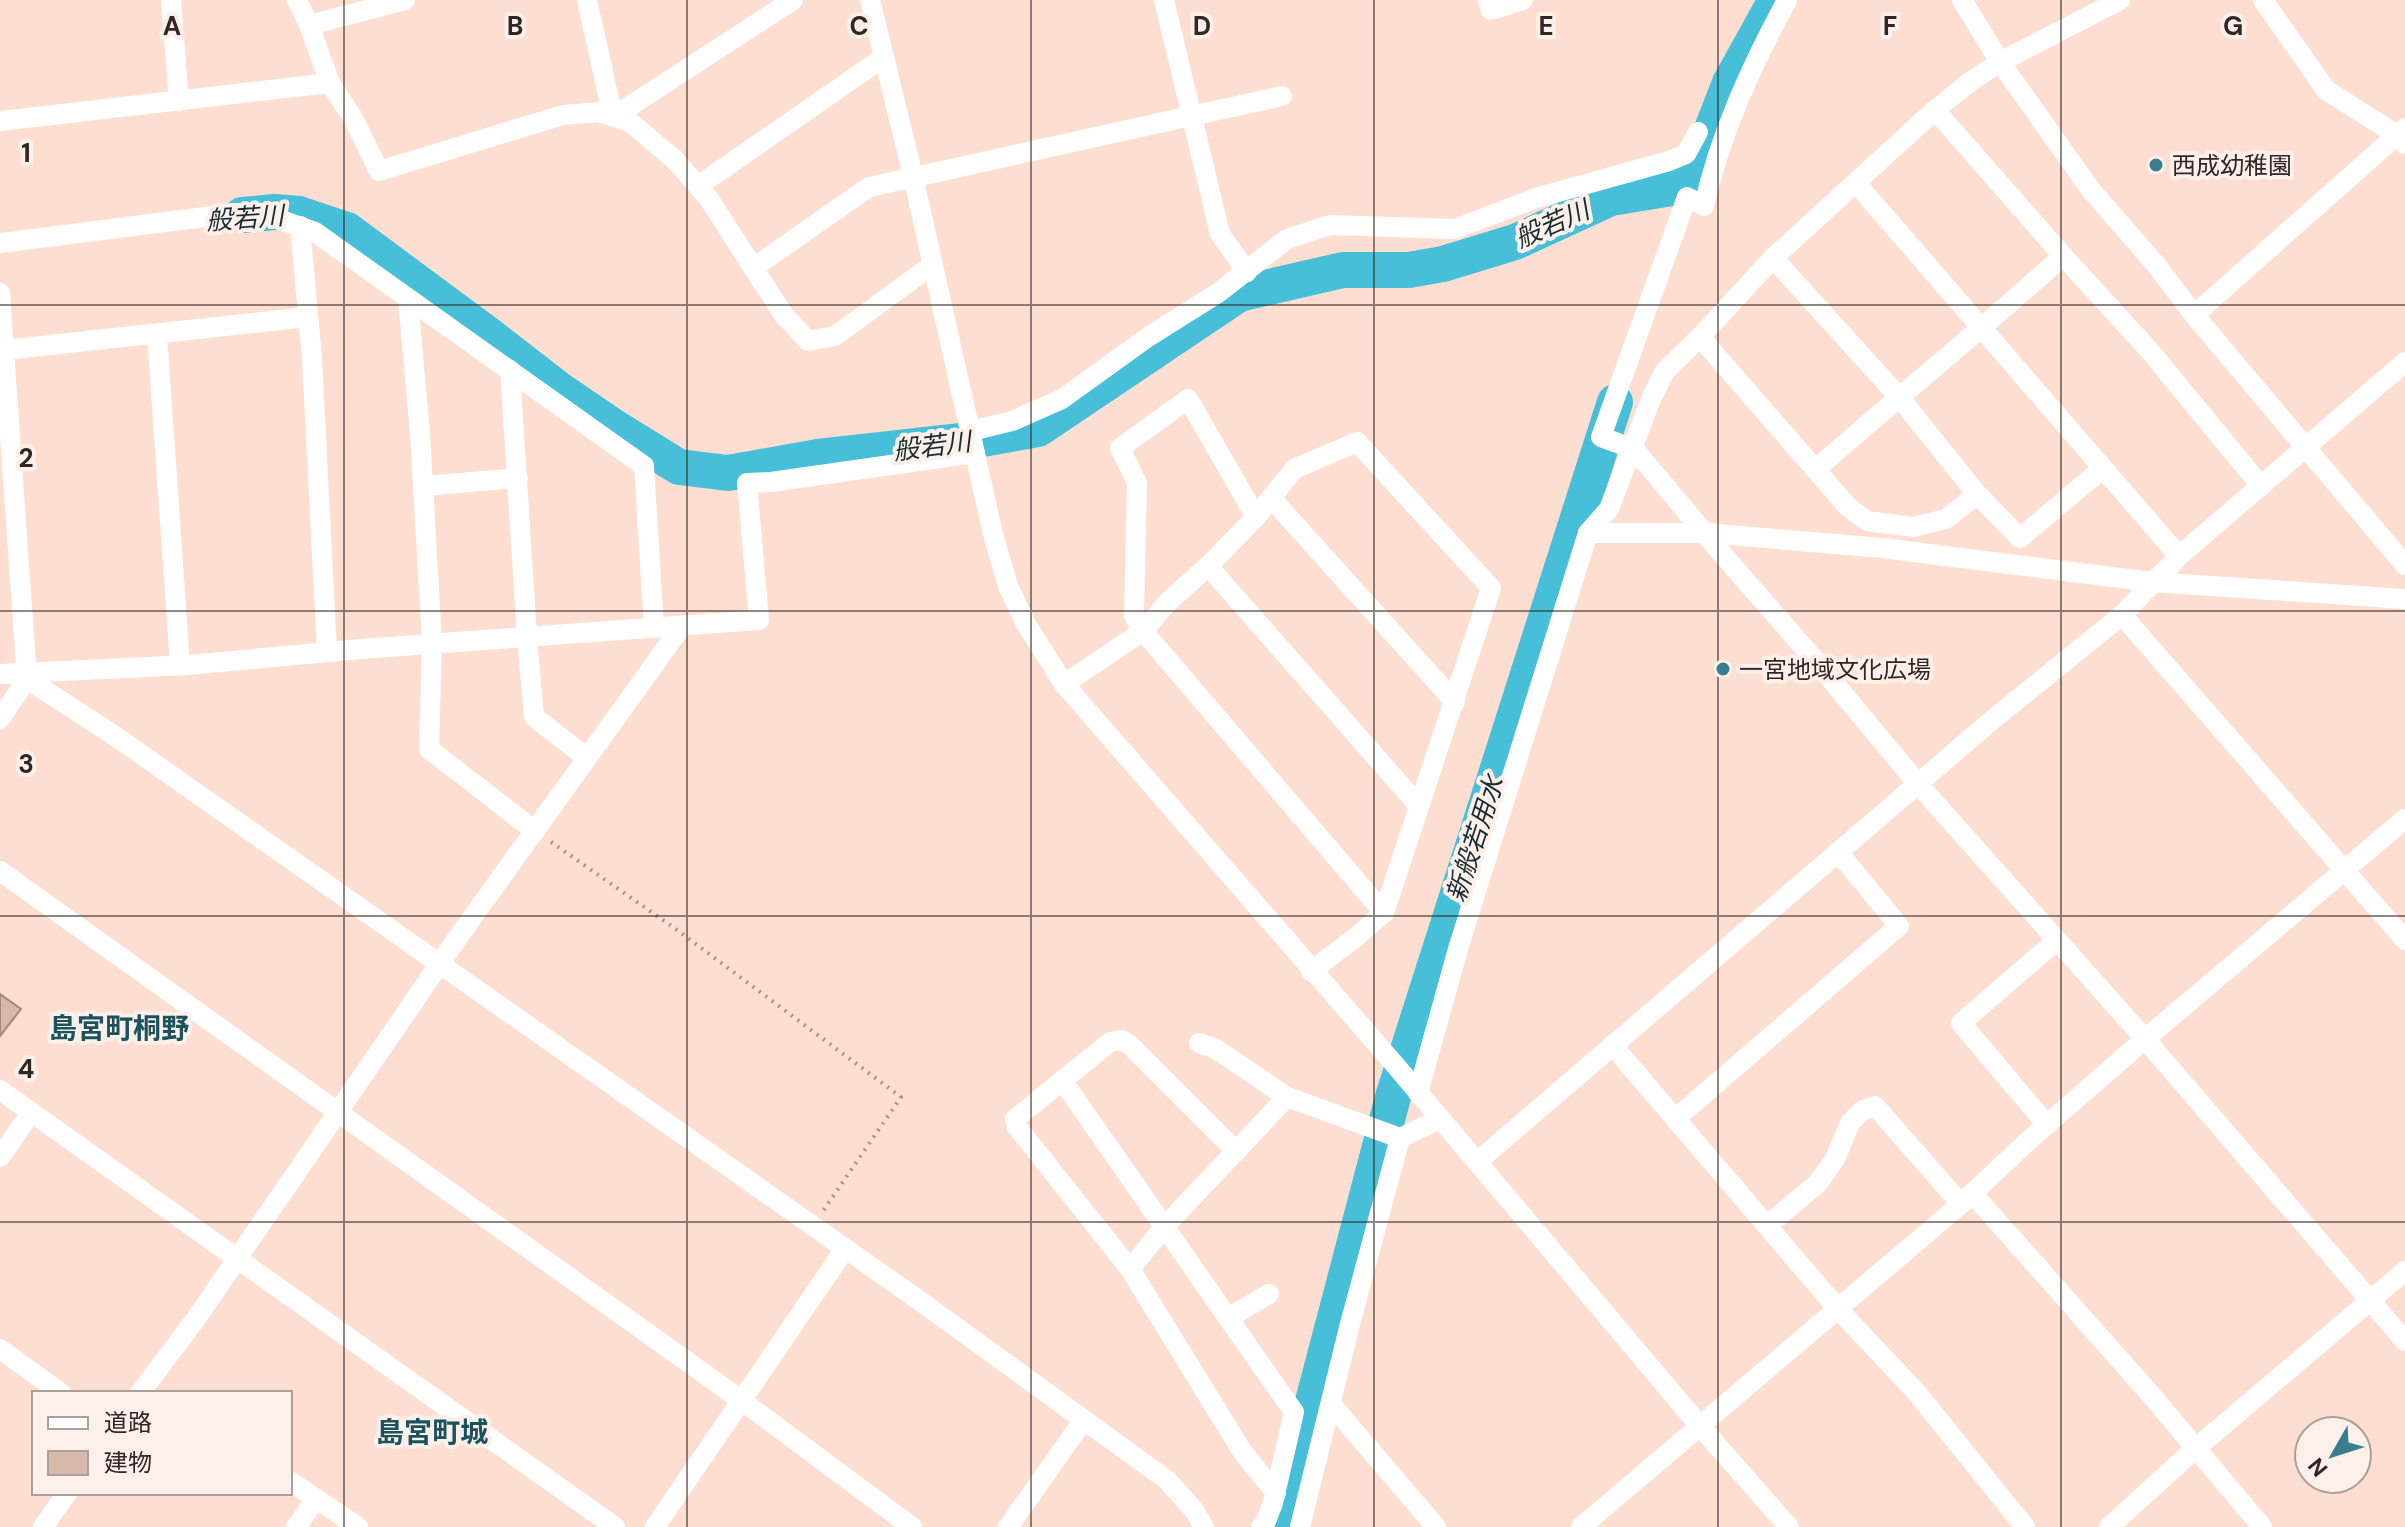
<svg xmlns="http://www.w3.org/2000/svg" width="2405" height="1527" font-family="'DM Sans','Noto Sans JP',sans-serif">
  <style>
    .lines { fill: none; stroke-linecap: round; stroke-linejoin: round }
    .river { stroke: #47bfd8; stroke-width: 36 }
    .building { fill: #d7b9ac; stroke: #a5887d; stroke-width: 2 }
    .path { stroke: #a79086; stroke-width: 4; stroke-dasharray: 2 6; stroke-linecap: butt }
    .minor { stroke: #fff; stroke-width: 20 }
    .grid { fill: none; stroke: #312621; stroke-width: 2; stroke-opacity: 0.55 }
    .poi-dot { fill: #3a7e8d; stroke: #fdf0eb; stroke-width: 3 }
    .labels { text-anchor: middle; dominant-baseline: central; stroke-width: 8; stroke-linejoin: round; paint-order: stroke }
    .poi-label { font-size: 24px; fill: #312621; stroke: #fdf0eb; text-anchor: start }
    .water-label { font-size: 26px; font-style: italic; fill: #182d32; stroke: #fdf0eb }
    .quarter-label { font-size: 28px; font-weight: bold; fill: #1a525e; stroke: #fdf0eb }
    .grid-label { font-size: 26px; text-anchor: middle; font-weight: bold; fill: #312621; stroke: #fdf0eb; stroke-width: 8; stroke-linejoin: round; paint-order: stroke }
  </style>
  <rect width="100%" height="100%" fill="#feded1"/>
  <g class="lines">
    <g class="river">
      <polyline points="1692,180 1730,83 1776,0"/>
      <polyline points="242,215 275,212 299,214 347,230 490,336 561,391 611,425 679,467 728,473 818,457 988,438 1038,429 1239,294 1343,270 1409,270 1443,264 1515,242 1611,198 1672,188 1701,160"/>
      <polyline points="1280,1527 1393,1097 1615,402"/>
    </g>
  </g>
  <polygon class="building" points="0,994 21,1009 0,1036"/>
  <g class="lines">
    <polyline class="path" points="551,842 673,927 901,1097 823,1211"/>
    <g class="minor">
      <polyline points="171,0 179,101"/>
      <polyline points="297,0 309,25 330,83"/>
      <polyline points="587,0 613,117 793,0"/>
      <polyline points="870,0 913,176 993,534 1008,586 1026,624 1064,684 1396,1066 1700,1426 1789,1527"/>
      <polyline points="1164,0 1220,234 1247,272"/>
      <polyline points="1488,0 1491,10 1523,0"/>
      <path d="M1787,0C1752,65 1720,134 1704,206L1687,197L1601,437L1634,449L1723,555L1814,659L1918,784L2145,1039L2405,1341"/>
      <polyline points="1962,0 2000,62 2091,190 2157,266 2194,315 2405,565"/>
      <polyline points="2263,0 2326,90 2397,135 2405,144"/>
      <polyline points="309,25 405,0"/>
      <polyline points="1935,110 2063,256 2149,350 2261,486"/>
      <polyline points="0,121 330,83 353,118 379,171 563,115 599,112 630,122 675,160 709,199 783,314 808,341 835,336 932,265"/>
      <polyline points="1856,183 2179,556"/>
      <polyline points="698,186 884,57"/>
      <polyline points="300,226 312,358 327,652"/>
      <polyline points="0,243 236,213 261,213 315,232 644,466 654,628"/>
      <polyline points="1773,258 1899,397 1977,494 2020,538 2102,469"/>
      <polyline points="753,268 869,187 1282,96"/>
      <polyline points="0,293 27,679 0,719"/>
      <polyline points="408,299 420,433 432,643 429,749 535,831"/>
      <polyline points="2194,315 2405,128"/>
      <polyline points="157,334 180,665"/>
      <polyline points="1700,337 1848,507 1867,521 1913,527 1946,519 1977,494"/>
      <polyline points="4,350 308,317"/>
      <polyline points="510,370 527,637 534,717 587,758"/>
      <polyline points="971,431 1012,421 1062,399 1148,337 1218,293 1287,239 1330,225 1455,229 1536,198 1669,161 1686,154 1698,132"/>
      <path d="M1816,469C1898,397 1982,329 2063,256"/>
      <polyline points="423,486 518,478"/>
      <polyline points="1271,498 1455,702"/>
      <polyline points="1256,517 1188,399 1120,448 1137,483 1134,615 1143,631 1384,913"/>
      <polyline points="1588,533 1706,533 1882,548 2152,582 2405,599"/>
      <polyline points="1208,566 1419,806"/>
      <polyline points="2122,615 2405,940"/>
      <polyline points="0,674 188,665 361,649 759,620 747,483 771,482 975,453"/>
      <polyline points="27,679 115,736 920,1301 1167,1480 1194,1510 1204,1527"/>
      <polyline points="1064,684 1143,631 1167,603 1208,566 1256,517 1294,469 1357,442 1491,588 1384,913 1356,937 1311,971"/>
      <polyline points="0,871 741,1400 912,1527"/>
      <polyline points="1199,1043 1216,1049 1287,1097 1400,1138"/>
      <polyline points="1612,1045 1838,1309 1917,1393 2025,1527"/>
      <polyline points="1062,1080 1228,1318"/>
      <polyline points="0,1090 615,1527"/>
      <polyline points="1418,1093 1458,949 1588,533 1609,509 1651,399 1665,371 1700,337 1773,258 1935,110 1971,81 2000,62 2120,0"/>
      <polyline points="1675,1119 1899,926 1838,852"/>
      <polyline points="2047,1125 1961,1023 2057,940"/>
      <polyline points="1236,1151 1130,1045 1122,1040 1110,1042 1015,1119 1017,1127 1130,1269 1242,1451 1276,1493"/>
      <polyline points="0,1157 31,1113"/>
      <polyline points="1477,1162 1991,721 2122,615 2179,556 2405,362"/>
      <polyline points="1972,1193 2152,1396 2262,1527"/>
      <polyline points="1768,1225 1818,1183 1835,1159 1850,1123 1863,1110 1875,1106 1961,1204"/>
      <polyline points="1130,1269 1165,1226 1287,1097"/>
      <polyline points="0,1349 61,1393"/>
      <polyline points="140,1393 195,1320 456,940 682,626"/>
      <polyline points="1331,1404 1436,1527"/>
      <polyline points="290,1481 358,1527"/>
      <polyline points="43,1527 67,1493"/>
      <polyline points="296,1527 316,1499"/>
      <polyline points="655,1527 845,1249"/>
      <polyline points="1008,1527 1083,1421"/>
      <polyline points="1261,1527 1264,1526 1273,1503 1294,1412 1228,1318 1269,1294"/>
      <polyline points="1300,1527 1349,1328 1400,1138 1440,1119"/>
      <polyline points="1581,1527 1961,1204 2028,1141 2145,1039 2405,819"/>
      <polyline points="2109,1527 2196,1448 2405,1271"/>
    </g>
  </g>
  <path class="grid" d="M344,0V1527M687,0V1527M1031,0V1527M1374,0V1527M1718,0V1527M2061,0V1527M0,305H2405M0,611H2405M0,916H2405M0,1222H2405"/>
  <g class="poi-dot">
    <circle cx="2156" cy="165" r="8"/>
    <circle cx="1723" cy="669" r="8"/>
  </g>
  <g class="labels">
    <g class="poi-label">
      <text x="2172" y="165">西成幼稚園</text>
      <text x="1739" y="669">一宮地域文化広場</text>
    </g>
    <g class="water-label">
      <text transform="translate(245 218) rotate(-4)">般若川</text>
      <text transform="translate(1552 224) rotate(-24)">般若川</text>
      <text transform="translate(932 446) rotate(-7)">般若川</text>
      <text transform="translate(1475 839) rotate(-72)">新般若用水</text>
    </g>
    <g class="quarter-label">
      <text x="119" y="1028">島宮町桐野</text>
      <text x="432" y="1432">島宮町城</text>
    </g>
  </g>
  <g class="grid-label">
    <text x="172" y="35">A</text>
    <text x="515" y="35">B</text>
    <text x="859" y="35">C</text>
    <text x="1202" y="35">D</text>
    <text x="1546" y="35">E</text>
    <text x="1890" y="35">F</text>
    <text x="2233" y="35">G</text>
    <text x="26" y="162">1</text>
    <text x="26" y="467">2</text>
    <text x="26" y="773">3</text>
    <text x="26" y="1078">4</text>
  </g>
  <rect x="32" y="1391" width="260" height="104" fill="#fdf0eb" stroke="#ab9f9a" stroke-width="2"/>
  <rect x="48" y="1417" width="40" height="12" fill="#ffffff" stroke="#ab9f9a" stroke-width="2"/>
  <text x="104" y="1431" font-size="24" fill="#312621">道路</text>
  <rect x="48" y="1451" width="40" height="24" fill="#d7b9ac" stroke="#ab9f9a" stroke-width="2"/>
  <text x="104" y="1471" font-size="24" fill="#312621">建物</text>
  <g transform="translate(2333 1455) rotate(231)"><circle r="38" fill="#fdf0eb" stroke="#ab9f9a" stroke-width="2"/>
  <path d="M0-6L14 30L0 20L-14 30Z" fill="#3a7e8d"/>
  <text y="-12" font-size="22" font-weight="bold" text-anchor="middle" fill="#312621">N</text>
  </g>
</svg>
